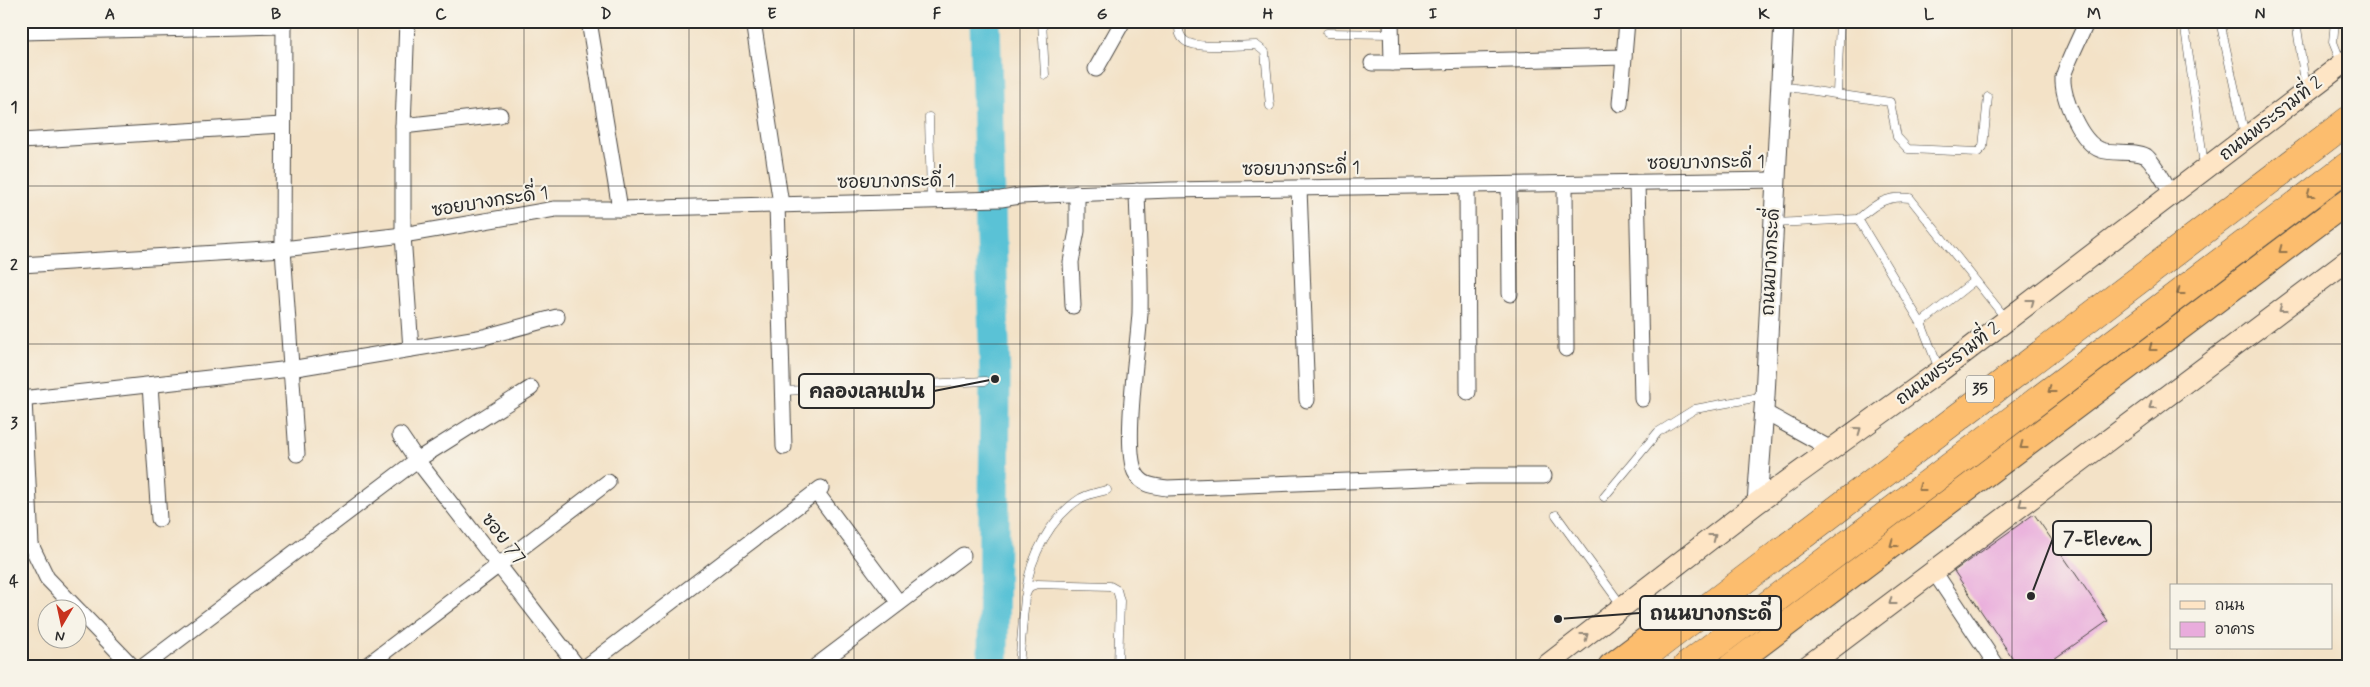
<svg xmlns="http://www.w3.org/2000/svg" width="2370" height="687" font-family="Mynerve,'Playpen Sans Thai',sans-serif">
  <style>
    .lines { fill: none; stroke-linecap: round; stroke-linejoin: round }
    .river { stroke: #5ac2d6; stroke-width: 31 }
    .building { fill: #e9acdc }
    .service-casing { stroke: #494642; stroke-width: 9 }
    .minor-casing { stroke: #494642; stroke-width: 17 }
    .tertiary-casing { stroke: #494642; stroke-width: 21 }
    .secondary-casing { stroke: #494642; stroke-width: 23 }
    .trunk-casing { stroke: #494642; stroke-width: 27 }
    .motorway-casing { stroke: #494642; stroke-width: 29 }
    .service { stroke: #fff; stroke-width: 8 }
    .minor { stroke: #fff; stroke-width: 15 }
    .tertiary { stroke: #fff; stroke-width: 19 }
    .secondary { stroke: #fee5c5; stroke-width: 21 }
    .trunk { stroke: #fcbd6e; stroke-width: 25 }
    .motorway { stroke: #fcbd6e; stroke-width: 28 }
    .oneway { stroke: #94744c }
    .oneway2 { stroke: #948878 }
    .grid { fill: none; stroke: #2b2b2b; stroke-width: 1; stroke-opacity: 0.55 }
    .labels { text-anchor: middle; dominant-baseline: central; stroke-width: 4.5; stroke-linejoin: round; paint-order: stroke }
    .shield { fill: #f7f3e8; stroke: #686764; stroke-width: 1 }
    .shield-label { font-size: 16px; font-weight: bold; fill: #2b2b2b }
    .street-label { font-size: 18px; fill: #2b2b2b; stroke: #f7f3e8 }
    .leader { fill: none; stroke: #2b2b2b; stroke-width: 2 }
    .callout-dot { fill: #2b2b2b; stroke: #f7f3e8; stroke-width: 2 }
    .callout { fill: #f7f3e8; stroke: #2b2b2b; stroke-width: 2 }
    .callout-label { font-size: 19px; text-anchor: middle; font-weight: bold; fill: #2b2b2b }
    .neatline { fill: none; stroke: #2b2b2b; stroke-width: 2 }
    .grid-label { font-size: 16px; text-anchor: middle; font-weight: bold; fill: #2b2b2b }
  </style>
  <rect width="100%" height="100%" fill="#f7f3e8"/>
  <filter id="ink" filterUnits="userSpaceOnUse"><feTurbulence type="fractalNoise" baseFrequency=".02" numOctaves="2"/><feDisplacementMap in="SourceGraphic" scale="10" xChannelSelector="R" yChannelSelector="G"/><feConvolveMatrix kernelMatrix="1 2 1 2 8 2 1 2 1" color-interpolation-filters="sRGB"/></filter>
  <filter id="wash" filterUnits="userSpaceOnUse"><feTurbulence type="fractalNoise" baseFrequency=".0096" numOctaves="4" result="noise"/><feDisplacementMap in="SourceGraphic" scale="20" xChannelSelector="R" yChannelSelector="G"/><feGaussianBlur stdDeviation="1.12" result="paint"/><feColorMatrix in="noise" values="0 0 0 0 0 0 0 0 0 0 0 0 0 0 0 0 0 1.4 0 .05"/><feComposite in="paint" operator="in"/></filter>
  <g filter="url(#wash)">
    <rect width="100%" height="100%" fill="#f3e2c7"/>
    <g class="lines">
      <polyline class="river" points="985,21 995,379 993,666"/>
    </g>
    <g id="blocks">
      <polygon class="building" points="2034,514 2108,621 2044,666 2018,666 1954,571"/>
    </g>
  </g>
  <g filter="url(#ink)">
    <use href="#blocks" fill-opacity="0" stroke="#494642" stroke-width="1"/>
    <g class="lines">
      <g class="service-casing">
        <g id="service">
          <polyline points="1042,21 1045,75"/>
          <path d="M1179,21C1179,28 1178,35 1184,40C1193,50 1241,45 1256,45L1265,52L1270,106"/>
          <polyline points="2184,21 2204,165"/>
          <polyline points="2220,21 2245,136"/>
          <polyline points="2296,21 2306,89"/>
          <polyline points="2335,21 2333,42 2341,62"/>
          <polyline points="1327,33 1391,34"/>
          <polyline points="1781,86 1890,102 1897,137 1908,149 1978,152 1983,147 1988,97"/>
          <polyline points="1837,93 1840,21"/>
          <polyline points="929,117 931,200"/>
          <polyline points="1775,223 1858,219"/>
          <polyline points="1921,323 1975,280"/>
          <path d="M1939,369L1921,323L1858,219C1876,204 1886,195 1910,198L2007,320"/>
          <polyline points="784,391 985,381"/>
          <polyline points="1604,497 1658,432 1695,409 1765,396"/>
          <polyline points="1556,515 1622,606"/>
          <path d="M1026,591C1030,557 1051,517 1081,498C1089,494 1098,492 1107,490"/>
          <polyline points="1019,666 1025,597 1029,587 1037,584 1110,586 1117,590 1120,601 1118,666"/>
        </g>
      </g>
      <g class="minor-casing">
        <g id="minor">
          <polyline points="284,21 283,249 297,454"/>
          <polyline points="407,21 403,126 403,235 411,349"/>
          <polyline points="589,21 620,209"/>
          <polyline points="753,21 781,204"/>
          <polyline points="1391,21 1392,63 1624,57 1627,21"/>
          <path d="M2087,21C2083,31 2063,71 2063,78C2062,98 2081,143 2101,150C2114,154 2135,150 2146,156C2154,162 2166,185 2172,194"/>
          <polyline points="21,32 284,26"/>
          <polyline points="1372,63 1392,63"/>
          <polyline points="1096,69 1123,21"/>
          <polyline points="1620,104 1624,57"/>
          <polyline points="403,126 500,115"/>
          <polyline points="21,141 282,125"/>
          <polyline points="1637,183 1642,399"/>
          <polyline points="1565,184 1566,349"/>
          <polyline points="1509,185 1510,294"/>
          <polyline points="1467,186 1468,392"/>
          <polyline points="1299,188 1307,400"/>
          <path d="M1137,191C1138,231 1141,272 1140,313C1138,347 1123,445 1135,472C1142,486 1153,486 1167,488L1477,476H1544"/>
          <polyline points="777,204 784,447"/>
          <polyline points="21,265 283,249 403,235 555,209 620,209 1001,199 1020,196 1170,190 1775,180"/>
          <polyline points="1073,306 1071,262 1077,231 1077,193"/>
          <polyline points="150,385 159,519"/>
          <polyline points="21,399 290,369 484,337 557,317"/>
          <polyline points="24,399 31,545 47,578 132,666"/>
          <polyline points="1764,412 1831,449"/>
          <polyline points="400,435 417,460 577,666"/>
          <polyline points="816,492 899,603"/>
          <polyline points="1933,570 1997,666"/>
          <polyline points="144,666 417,460 531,388"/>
          <polyline points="366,666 608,482"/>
          <polyline points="587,666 821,488"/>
          <polyline points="816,666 963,555"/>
        </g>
      </g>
      <g class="tertiary-casing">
        <polyline id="tertiary" points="1757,503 1765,396 1784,21"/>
      </g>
      <g class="secondary-casing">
        <g id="secondary">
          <polyline points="1546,666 1757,503 1940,371 2349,59"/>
          <polyline points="1808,666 2349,259"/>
        </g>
      </g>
      <g class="trunk-casing">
        <g id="trunk">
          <polyline points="1611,666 1647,639"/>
          <polyline points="1731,666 2349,200"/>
        </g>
      </g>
      <g class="motorway-casing">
        <g id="motorway">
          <polyline points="1631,666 2349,120"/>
          <polyline points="1687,666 2349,165"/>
        </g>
      </g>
      <use href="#service" class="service"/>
      <use href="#minor" class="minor"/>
      <use href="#tertiary" class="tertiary"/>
      <use href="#secondary" class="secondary"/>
      <use href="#trunk" class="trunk"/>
      <use href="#motorway" class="motorway"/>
    </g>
    <defs><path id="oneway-chevron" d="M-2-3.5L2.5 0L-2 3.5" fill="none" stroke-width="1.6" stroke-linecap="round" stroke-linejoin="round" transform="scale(1.25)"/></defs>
    <g class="oneway">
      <use href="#oneway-chevron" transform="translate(2310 194) rotate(143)"/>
      <use href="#oneway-chevron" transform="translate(2282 250) rotate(143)"/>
      <use href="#oneway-chevron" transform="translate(2180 292) rotate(143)"/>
      <use href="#oneway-chevron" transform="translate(2152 348) rotate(143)"/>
      <use href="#oneway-chevron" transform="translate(2051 390) rotate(143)"/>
      <use href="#oneway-chevron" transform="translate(2023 446) rotate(143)"/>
      <use href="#oneway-chevron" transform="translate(1921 488) rotate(143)"/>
      <use href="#oneway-chevron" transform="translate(1893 544) rotate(143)"/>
    </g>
    <g class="oneway2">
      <use href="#oneway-chevron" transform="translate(2031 302) rotate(-37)"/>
      <use href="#oneway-chevron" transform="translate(2282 309) rotate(143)"/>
      <use href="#oneway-chevron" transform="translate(2152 406) rotate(143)"/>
      <use href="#oneway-chevron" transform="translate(1858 430) rotate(-36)"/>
      <use href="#oneway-chevron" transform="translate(2022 504) rotate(143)"/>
      <use href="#oneway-chevron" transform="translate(1713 537) rotate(-38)"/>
      <use href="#oneway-chevron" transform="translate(1892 602) rotate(143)"/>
      <use href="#oneway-chevron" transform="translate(1585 636) rotate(-37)"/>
    </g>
  </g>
  <path class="grid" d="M193,21V666M358,21V666M524,21V666M689,21V666M854,21V666M1020,21V666M1185,21V666M1350,21V666M1516,21V666M1681,21V666M1846,21V666M2012,21V666M2177,21V586M21,186H2349M21,344H2349M21,502H2349M2177,648V666"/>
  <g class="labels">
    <rect class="shield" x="1966" y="375.5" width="28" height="27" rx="4"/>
    <g class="shield-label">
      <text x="1980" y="389">35</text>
    </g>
    <g class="street-label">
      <text transform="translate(2271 119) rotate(-38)">ถนนพระรามที่ 2</text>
      <text transform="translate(1706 163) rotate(-1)">ซอยบางกระดี่ 1</text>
      <text transform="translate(1301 169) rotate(-1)">ซอยบางกระดี่ 1</text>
      <text transform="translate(896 182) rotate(-1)">ซอยบางกระดี่ 1</text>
      <text transform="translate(490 202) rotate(-9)">ซอยบางกระดี่ 1</text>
      <text transform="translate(1771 262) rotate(-87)">ถนนบางกระดี่</text>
      <text transform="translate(1948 364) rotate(-37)">ถนนพระรามที่ 2</text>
      <text transform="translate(503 539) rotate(52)">ซอย 77</text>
    </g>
  </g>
  <path class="leader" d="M995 379L934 391M2031 596L2053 538M1558 619L1640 613"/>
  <g class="callout-dot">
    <circle cx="995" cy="379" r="5"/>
    <circle cx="2031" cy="596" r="5"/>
    <circle cx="1558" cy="619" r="5"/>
  </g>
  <g class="callout">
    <rect x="799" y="374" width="135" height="34" rx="5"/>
    <rect x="2053" y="521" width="98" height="34" rx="5"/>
    <rect x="1640" y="596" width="141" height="34" rx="5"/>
  </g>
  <g class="callout-label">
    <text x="867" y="398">คลองเลนเปน</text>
    <text x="2102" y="545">7-Eleven</text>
    <text x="1711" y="620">ถนนบางกระดี่</text>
  </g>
  <rect width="2370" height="687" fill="none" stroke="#f7f3e8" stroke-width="55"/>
  <rect x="2170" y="584" width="162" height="65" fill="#f7f3e8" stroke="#a5a39c"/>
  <rect x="2180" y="601" width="25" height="8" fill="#fee5c5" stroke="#a5a39c"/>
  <text x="2215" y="610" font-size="15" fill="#2b2b2b">ถนน</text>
  <rect x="2180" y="622" width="25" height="15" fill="#e9acdc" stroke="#a5a39c"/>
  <text x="2215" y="634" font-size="15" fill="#2b2b2b">อาคาร</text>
  <g transform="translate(62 624) rotate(189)"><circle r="24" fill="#f7f3e8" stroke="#a5a39c"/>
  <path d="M0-4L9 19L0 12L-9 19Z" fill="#c8321e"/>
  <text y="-8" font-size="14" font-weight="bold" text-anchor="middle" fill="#2b2b2b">N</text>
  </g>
  <rect x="28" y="28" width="2314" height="632" class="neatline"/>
  <g class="grid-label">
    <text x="110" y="19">A</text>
    <text x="276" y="19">B</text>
    <text x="441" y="19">C</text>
    <text x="606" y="19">D</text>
    <text x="772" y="19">E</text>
    <text x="937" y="19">F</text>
    <text x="1102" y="19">G</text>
    <text x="1268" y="19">H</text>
    <text x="1433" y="19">I</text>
    <text x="1598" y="19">J</text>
    <text x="1764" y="19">K</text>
    <text x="1929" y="19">L</text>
    <text x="2094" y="19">M</text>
    <text x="2260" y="19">N</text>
    <text x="14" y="112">1</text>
    <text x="14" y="270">2</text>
    <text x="14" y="428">3</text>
    <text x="14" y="586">4</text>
  </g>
</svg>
